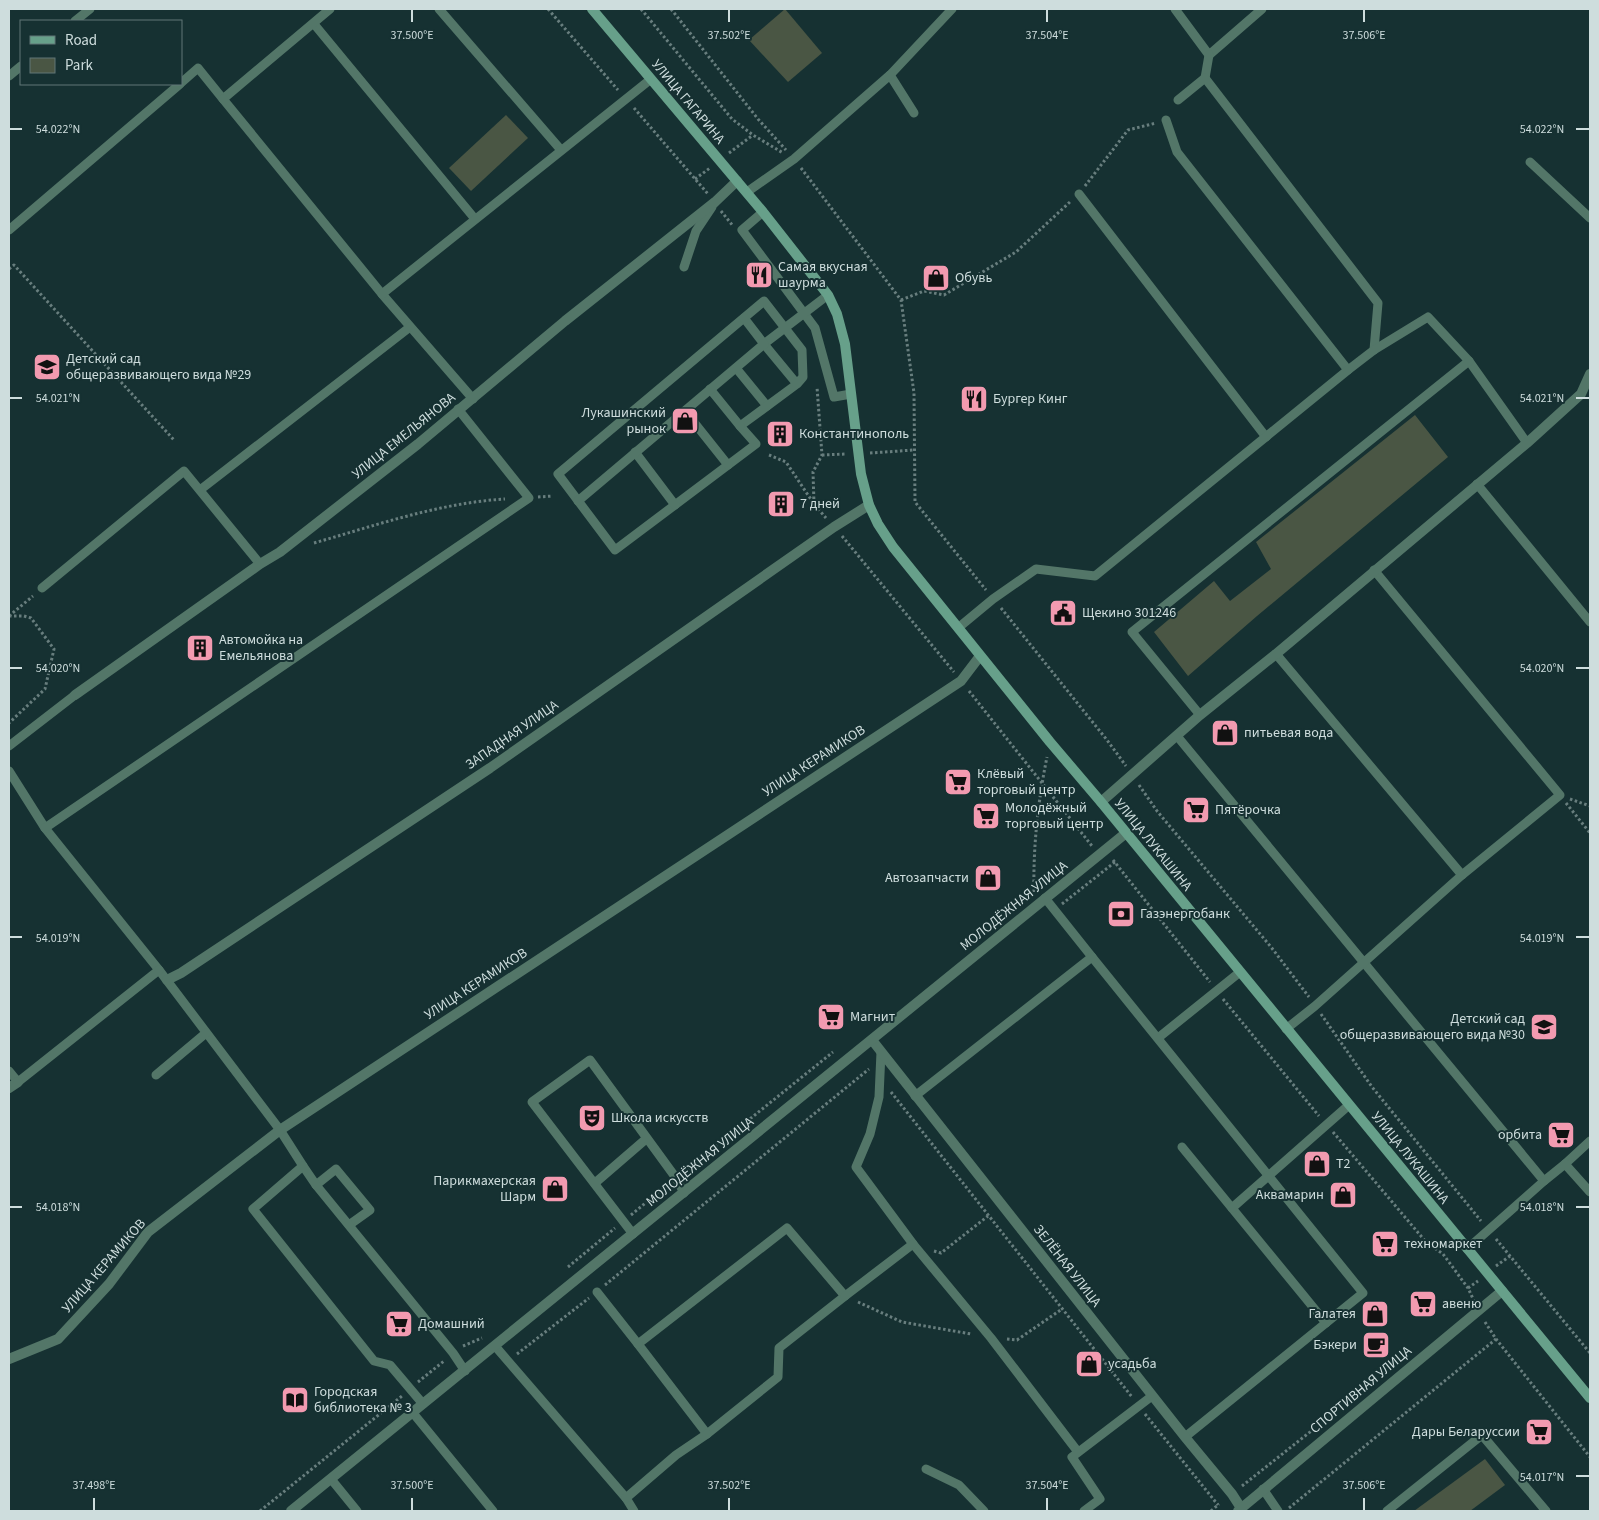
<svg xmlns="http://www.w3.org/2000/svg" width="1599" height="1520" font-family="'Source Sans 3',sans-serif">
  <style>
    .green { fill: #4a5644 }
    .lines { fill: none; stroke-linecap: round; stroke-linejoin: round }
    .path { stroke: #687e7e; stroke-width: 3; stroke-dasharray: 2.5 2.5; stroke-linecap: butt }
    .service { stroke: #537668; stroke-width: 9 }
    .minor { stroke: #537668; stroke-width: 10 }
    .tertiary { stroke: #537668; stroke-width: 10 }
    .secondary { stroke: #67a08a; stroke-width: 10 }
    .ticks { fill: none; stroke: #cedddd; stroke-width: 2 }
    .labels { text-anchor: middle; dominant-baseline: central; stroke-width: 4; stroke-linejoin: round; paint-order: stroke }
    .street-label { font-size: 14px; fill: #cedddd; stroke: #163132 }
    .poi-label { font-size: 14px; fill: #cedddd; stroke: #163132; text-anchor: start }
    .ticks-label { font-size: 12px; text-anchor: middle; fill: #cedddd; stroke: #163132; stroke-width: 4; stroke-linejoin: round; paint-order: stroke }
  </style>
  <rect width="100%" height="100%" fill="#163132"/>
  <g class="green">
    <polygon points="785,9 822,53 788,82 749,40"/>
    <polygon points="506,115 528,138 471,191 449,168"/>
    <polygon points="1415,415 1448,457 1257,616 1188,676 1154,632 1214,581 1230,601 1271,569 1256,542"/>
    <polygon points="1485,1459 1505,1485 1470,1511 1414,1511"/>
  </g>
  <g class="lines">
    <g class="path">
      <polyline points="548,9 618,90"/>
      <polyline points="641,9 732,119 753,135 783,153"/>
      <polyline points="671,9 758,119 786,150"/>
      <polyline points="634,108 708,194"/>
      <polyline points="729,153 753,135"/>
      <polyline points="801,168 901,300 914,393 915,502 986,590"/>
      <polyline points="695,179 710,168"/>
      <polyline points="1085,186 1128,130 1156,123"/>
      <polyline points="721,211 733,226"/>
      <polyline points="9,269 14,265 174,440"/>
      <polyline points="901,300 924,291 944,295 1016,252 1071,201"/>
      <polyline points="870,453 914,450"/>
      <polyline points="769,455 786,462 814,504 826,518"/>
      <polyline points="822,455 846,454"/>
      <polyline points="538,497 553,496"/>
      <polyline points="814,504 813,472 822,455 817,387"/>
      <polyline points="842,536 954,672"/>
      <path d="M314,543C377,525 439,503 505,499"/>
      <polyline points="1001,608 1107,740 1126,766"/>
      <polyline points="9,616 24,616 31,618 54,649 45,689 9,723"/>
      <polyline points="9,616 33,596"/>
      <polyline points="969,691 1092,846"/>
      <polyline points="1139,785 1157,811 1271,947 1309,997"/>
      <polyline points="1570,799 1590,806"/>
      <polyline points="1566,803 1590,833"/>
      <polyline points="1113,860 1210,982"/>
      <path d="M1034,892C1033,847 1038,801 1047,757"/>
      <polyline points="1062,904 1115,862"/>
      <polyline points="1223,999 1319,1116"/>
      <polyline points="1321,1014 1372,1087 1481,1221"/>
      <polyline points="891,1092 1132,1397"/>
      <polyline points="1333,1132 1426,1242 1443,1254 1468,1288 1474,1301"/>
      <polyline points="684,1172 833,1052"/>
      <polyline points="631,1215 667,1185"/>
      <polyline points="1496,1239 1590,1353"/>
      <polyline points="934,1251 941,1253 988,1216"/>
      <polyline points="1496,1266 1510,1256"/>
      <polyline points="568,1267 615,1228"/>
      <polyline points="605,1285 869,1069"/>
      <polyline points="1468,1288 1478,1281"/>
      <polyline points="858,1302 902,1322 971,1334"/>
      <polyline points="1485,1322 1496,1339 1590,1457"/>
      <polyline points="1007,1339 1017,1340 1062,1309"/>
      <polyline points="463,1346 482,1338"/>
      <polyline points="517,1354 589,1298"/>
      <polyline points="418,1382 444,1361"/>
      <polyline points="1145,1414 1218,1505"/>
      <polyline points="1242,1486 1315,1428"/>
      <polyline points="1289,1508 1496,1339"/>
      <polyline points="260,1511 402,1396"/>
      <polyline points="1211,1511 1219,1504"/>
    </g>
    <g class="service">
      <polyline points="439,9 561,150"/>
      <polyline points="1175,9 1209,55 1262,9"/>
      <polyline points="75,21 90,9"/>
      <polyline points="314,24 475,219"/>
      <polyline points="890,75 914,113"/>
      <polyline points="9,76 21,66"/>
      <polyline points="1205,78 1209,55"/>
      <polyline points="181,83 198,68 223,99 330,9"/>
      <polyline points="223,99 382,294 473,399"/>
      <polyline points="1178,100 1205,78 1378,303 1374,350"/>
      <polyline points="1166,120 1177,152 1348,370"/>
      <polyline points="1530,162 1590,218"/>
      <polyline points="747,192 794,159 890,75 952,9"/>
      <polyline points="1079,194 1266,437"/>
      <polyline points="763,212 742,230 815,328 834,397 851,394"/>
      <polyline points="9,230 180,84"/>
      <polyline points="684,267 696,231 712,207"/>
      <polyline points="382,294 651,79"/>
      <polyline points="736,368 767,406"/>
      <polyline points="797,384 803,377 802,350 764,301 558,474 615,550 756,444 740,426 797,384 764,344 828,295"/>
      <polyline points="710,389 740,426"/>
      <polyline points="685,411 728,465"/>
      <polyline points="635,452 675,505"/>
      <polyline points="1477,484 1590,622"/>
      <polyline points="200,490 410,327"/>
      <polyline points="578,501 764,344 744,318"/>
      <polyline points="42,588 184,471 260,564"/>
      <polyline points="958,628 993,599 1036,569 1095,576 1348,370 1374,350 1428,317 1469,361 1527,443"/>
      <polyline points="1276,654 1462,875"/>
      <polyline points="1200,715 1132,632 1469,361"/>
      <polyline points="1177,736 1544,1181 1467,1249"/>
      <polyline points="9,746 75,695"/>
      <polyline points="9,771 45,828 159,970 280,1130 303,1166"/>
      <polyline points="45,828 529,498 458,409"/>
      <polyline points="1045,898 1092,957"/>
      <polyline points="1286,1029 1315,1006 1462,875 1560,795 1374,570"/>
      <polyline points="1158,1038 1240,972"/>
      <polyline points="881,1052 879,1097 870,1134 856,1167 913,1244 991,1338 1078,1452"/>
      <polyline points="9,1071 18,1082 159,970"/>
      <polyline points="156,1075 206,1033"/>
      <polyline points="915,1096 1092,957 1363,1293 1185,1437"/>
      <polyline points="1182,1147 1326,1323"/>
      <polyline points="1565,1164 1590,1141"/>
      <polyline points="1544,1181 1565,1164 1590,1192"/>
      <polyline points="595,1183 646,1139"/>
      <polyline points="316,1185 336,1169 370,1210 349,1225"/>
      <polyline points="1232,1208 1349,1105"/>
      <polygon points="787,1228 845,1296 779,1348 778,1377 707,1434 638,1344"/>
      <polyline points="633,1234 532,1102 590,1060 676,1178 684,1193"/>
      <polyline points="597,1292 638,1344"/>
      <polyline points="845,1296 913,1244"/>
      <polyline points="495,1346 626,1498 634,1511"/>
      <polyline points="423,1404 390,1365 374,1361 253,1209 303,1166 316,1185 453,1353 465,1371"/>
      <polyline points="413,1413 493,1511"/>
      <polyline points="926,1469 959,1485 984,1511"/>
      <polyline points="331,1479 357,1511"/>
      <polyline points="1263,1489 1278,1511"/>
      <polyline points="626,1498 676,1455 707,1434"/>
      <polyline points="1084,1511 1100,1499 1072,1457 1152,1396"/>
      <polyline points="1387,1511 1482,1435 1546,1511"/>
    </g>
    <g class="minor">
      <polyline points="75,695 260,564 280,552 418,444 565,321 715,202 737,181"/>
      <polyline points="1101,802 1200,715 1276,654 1527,443 1581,394 1590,374"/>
      <polyline points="167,980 181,973 490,768 834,527 869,505"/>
      <polyline points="872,1040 1185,1437 1232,1494 1241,1508"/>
      <polyline points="9,1088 18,1082"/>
      <polyline points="9,1359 58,1339 109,1284 148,1232 280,1130 961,681 980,656"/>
      <polyline points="1238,1511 1502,1291"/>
    </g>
    <polyline class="tertiary" points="291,1511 1126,833"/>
    <polyline class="secondary" points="592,9 763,212 828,295 837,314 845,344 861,474 869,505 878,524 893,547 1050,742 1101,802 1590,1398"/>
  </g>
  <path class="ticks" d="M412,10V22M729,10V22M1047,10V22M1364,10V22M10,129H22M1576,129H1589M10,398H22M1576,398H1589M10,668H22M1576,668H1589M10,937H22M1576,937H1589M10,1207H22M1576,1207H1589M1576,1476H1589M94,1498V1510M412,1498V1510M729,1498V1510M1047,1498V1510M1364,1498V1510"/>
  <defs>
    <g id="restaurant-square" transform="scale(1.4375)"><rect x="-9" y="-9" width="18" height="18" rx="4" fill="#f29ab0" stroke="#163132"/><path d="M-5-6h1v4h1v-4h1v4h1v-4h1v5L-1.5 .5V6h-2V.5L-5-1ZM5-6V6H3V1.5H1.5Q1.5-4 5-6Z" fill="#111"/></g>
    <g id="shop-square" transform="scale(1.4375)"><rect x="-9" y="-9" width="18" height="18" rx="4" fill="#f29ab0" stroke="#163132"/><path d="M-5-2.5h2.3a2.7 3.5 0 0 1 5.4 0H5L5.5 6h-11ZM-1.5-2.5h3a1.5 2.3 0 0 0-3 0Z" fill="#111"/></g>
    <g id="school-square" transform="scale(1.4375)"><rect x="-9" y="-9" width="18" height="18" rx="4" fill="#f29ab0" stroke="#163132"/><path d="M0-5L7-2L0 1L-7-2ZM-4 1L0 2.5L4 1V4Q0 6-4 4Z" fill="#111"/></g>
    <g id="building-square" transform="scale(1.4375)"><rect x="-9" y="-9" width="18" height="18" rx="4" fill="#f29ab0" stroke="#163132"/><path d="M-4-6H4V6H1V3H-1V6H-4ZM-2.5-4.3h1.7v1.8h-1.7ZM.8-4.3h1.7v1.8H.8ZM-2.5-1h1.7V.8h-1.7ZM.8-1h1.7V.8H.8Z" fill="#111"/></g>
    <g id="civic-square" transform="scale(1.4375)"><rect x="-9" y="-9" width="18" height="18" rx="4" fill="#f29ab0" stroke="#163132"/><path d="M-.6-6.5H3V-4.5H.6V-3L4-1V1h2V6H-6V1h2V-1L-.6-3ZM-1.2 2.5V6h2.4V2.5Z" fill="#111"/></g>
    <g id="supermarket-square" transform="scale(1.4375)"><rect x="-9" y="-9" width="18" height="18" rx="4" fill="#f29ab0" stroke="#163132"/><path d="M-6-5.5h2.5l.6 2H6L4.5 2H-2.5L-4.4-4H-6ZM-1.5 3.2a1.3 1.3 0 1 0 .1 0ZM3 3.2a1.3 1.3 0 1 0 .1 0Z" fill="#111"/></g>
    <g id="bank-square" transform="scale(1.4375)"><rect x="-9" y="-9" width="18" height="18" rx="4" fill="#f29ab0" stroke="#163132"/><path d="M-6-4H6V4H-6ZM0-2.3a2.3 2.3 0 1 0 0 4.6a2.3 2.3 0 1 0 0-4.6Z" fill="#111"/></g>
    <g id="theatre-square" transform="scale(1.4375)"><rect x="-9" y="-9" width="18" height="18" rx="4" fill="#f29ab0" stroke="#163132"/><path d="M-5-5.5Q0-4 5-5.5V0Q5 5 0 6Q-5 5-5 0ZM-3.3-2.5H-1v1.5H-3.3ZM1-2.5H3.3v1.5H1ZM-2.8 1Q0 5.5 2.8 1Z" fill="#111"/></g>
    <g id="cafe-square" transform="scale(1.4375)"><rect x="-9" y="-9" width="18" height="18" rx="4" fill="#f29ab0" stroke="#163132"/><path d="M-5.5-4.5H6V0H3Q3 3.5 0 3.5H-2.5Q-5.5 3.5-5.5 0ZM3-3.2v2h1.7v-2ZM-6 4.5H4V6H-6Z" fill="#111"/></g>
    <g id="library-square" transform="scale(1.4375)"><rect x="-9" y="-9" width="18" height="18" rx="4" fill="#f29ab0" stroke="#163132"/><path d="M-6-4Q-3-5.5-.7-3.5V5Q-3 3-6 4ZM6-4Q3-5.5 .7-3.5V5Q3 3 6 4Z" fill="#111"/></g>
  </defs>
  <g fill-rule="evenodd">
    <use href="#restaurant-square" x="759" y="275"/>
    <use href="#shop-square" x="936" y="278"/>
    <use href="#school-square" x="47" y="367"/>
    <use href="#restaurant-square" x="974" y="399"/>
    <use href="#shop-square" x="685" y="421"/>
    <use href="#building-square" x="780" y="434"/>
    <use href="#building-square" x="781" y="504"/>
    <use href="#civic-square" x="1063" y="613"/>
    <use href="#building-square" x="200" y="648"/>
    <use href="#shop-square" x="1225" y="733"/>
    <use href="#supermarket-square" x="958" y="782"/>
    <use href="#supermarket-square" x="1196" y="810"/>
    <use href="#supermarket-square" x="986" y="816"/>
    <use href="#shop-square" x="988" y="878"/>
    <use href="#bank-square" x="1121" y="914"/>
    <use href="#supermarket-square" x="831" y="1017"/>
    <use href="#school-square" x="1544" y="1027"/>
    <use href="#theatre-square" x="592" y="1118"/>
    <use href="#supermarket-square" x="1561" y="1135"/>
    <use href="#shop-square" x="1317" y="1164"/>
    <use href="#shop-square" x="555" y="1189"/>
    <use href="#shop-square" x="1343" y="1195"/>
    <use href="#supermarket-square" x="1385" y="1244"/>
    <use href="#supermarket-square" x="1423" y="1304"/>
    <use href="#shop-square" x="1375" y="1314"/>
    <use href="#supermarket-square" x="399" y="1324"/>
    <use href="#cafe-square" x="1376" y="1345"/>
    <use href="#shop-square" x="1089" y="1364"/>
    <use href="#library-square" x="295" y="1400"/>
    <use href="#supermarket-square" x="1539" y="1432"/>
  </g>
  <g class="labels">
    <g class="street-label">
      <text transform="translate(688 102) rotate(50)">УЛИЦА ГАГАРИНА</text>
      <text transform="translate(404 436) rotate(-39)">УЛИЦА ЕМЕЛЬЯНОВА</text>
      <text transform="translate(512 735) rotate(-35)">ЗАПАДНАЯ УЛИЦА</text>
      <text transform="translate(814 761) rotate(-33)">УЛИЦА КЕРАМИКОВ</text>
      <text transform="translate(1153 845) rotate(51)">УЛИЦА ЛУКАШИНА</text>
      <text transform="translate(1014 906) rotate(-39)">МОЛОДЁЖНАЯ УЛИЦА</text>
      <text transform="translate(476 984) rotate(-33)">УЛИЦА КЕРАМИКОВ</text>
      <text transform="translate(1410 1158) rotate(51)">УЛИЦА ЛУКАШИНА</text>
      <text transform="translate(700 1162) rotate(-39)">МОЛОДЁЖНАЯ УЛИЦА</text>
      <text transform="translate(104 1266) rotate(-49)">УЛИЦА КЕРАМИКОВ</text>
      <text transform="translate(1067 1266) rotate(52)">ЗЕЛЁНАЯ УЛИЦА</text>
      <text transform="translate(1361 1390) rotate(-40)">СПОРТИВНАЯ УЛИЦА</text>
    </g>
    <g class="poi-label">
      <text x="778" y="267">Самая вкусная<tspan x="778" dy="16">шаурма</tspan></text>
      <text x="955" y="278">Обувь</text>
      <text x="66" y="359">Детский сад<tspan x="66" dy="16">общеразвивающего вида №29</tspan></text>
      <text x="993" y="399">Бургер Кинг</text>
      <text x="666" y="413" text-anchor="end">Лукашинский<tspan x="666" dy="16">рынок</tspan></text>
      <text x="799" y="434">Константинополь</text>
      <text x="800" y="504">7 дней</text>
      <text x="1082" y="613">Щекино 301246</text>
      <text x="219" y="640">Автомойка на<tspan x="219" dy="16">Емельянова</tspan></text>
      <text x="1244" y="733">питьевая вода</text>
      <text x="977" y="774">Клёвый<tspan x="977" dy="16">торговый центр</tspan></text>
      <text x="1005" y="808">Молодёжный<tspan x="1005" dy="16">торговый центр</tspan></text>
      <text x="1215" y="810">Пятёрочка</text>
      <text x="969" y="878" text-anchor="end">Автозапчасти</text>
      <text x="1140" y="914">Газэнергобанк</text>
      <text x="850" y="1017">Магнит</text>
      <text x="1525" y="1019" text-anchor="end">Детский сад<tspan x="1525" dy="16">общеразвивающего вида №30</tspan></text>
      <text x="611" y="1118">Школа искусств</text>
      <text x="1542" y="1135" text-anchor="end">орбита</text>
      <text x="1336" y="1164">T2</text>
      <text x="536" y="1181" text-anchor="end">Парикмахерская<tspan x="536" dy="16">Шарм</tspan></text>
      <text x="1324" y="1195" text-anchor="end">Аквамарин</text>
      <text x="1404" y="1244">техномаркет</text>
      <text x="1442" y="1304">авеню</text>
      <text x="1356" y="1314" text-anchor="end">Галатея</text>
      <text x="418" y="1324">Домашний</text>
      <text x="1357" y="1345" text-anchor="end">Бэкери</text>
      <text x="1108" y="1364">усадьба</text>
      <text x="314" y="1392">Городская<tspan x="314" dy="16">библиотека № 3</tspan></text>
      <text x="1520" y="1432" text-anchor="end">Дары Беларуссии</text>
    </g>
  </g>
  <g class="ticks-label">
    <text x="412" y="39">37.500°E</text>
    <text x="729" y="39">37.502°E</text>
    <text x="1047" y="39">37.504°E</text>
    <text x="1364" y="39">37.506°E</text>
    <text x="58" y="133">54.022°N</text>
    <text x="1542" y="133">54.022°N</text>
    <text x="58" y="402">54.021°N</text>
    <text x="1542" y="402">54.021°N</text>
    <text x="58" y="672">54.020°N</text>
    <text x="1542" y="672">54.020°N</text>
    <text x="58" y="942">54.019°N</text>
    <text x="1542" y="942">54.019°N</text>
    <text x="58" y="1211">54.018°N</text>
    <text x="1542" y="1211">54.018°N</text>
    <text x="1542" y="1481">54.017°N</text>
    <text x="94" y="1489">37.498°E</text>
    <text x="412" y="1489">37.500°E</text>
    <text x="729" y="1489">37.502°E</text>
    <text x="1047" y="1489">37.504°E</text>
    <text x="1364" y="1489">37.506°E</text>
  </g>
  <rect width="1599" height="1520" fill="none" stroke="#cedddd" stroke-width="20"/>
  <rect x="20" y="20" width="162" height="65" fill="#163132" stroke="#607676"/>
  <rect x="30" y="36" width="25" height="8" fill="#67a08a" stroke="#607676"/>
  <text x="65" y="45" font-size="15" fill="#cedddd">Road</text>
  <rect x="30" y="58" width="25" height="15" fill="#4a5644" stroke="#607676"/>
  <text x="65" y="70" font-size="15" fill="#cedddd">Park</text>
</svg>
